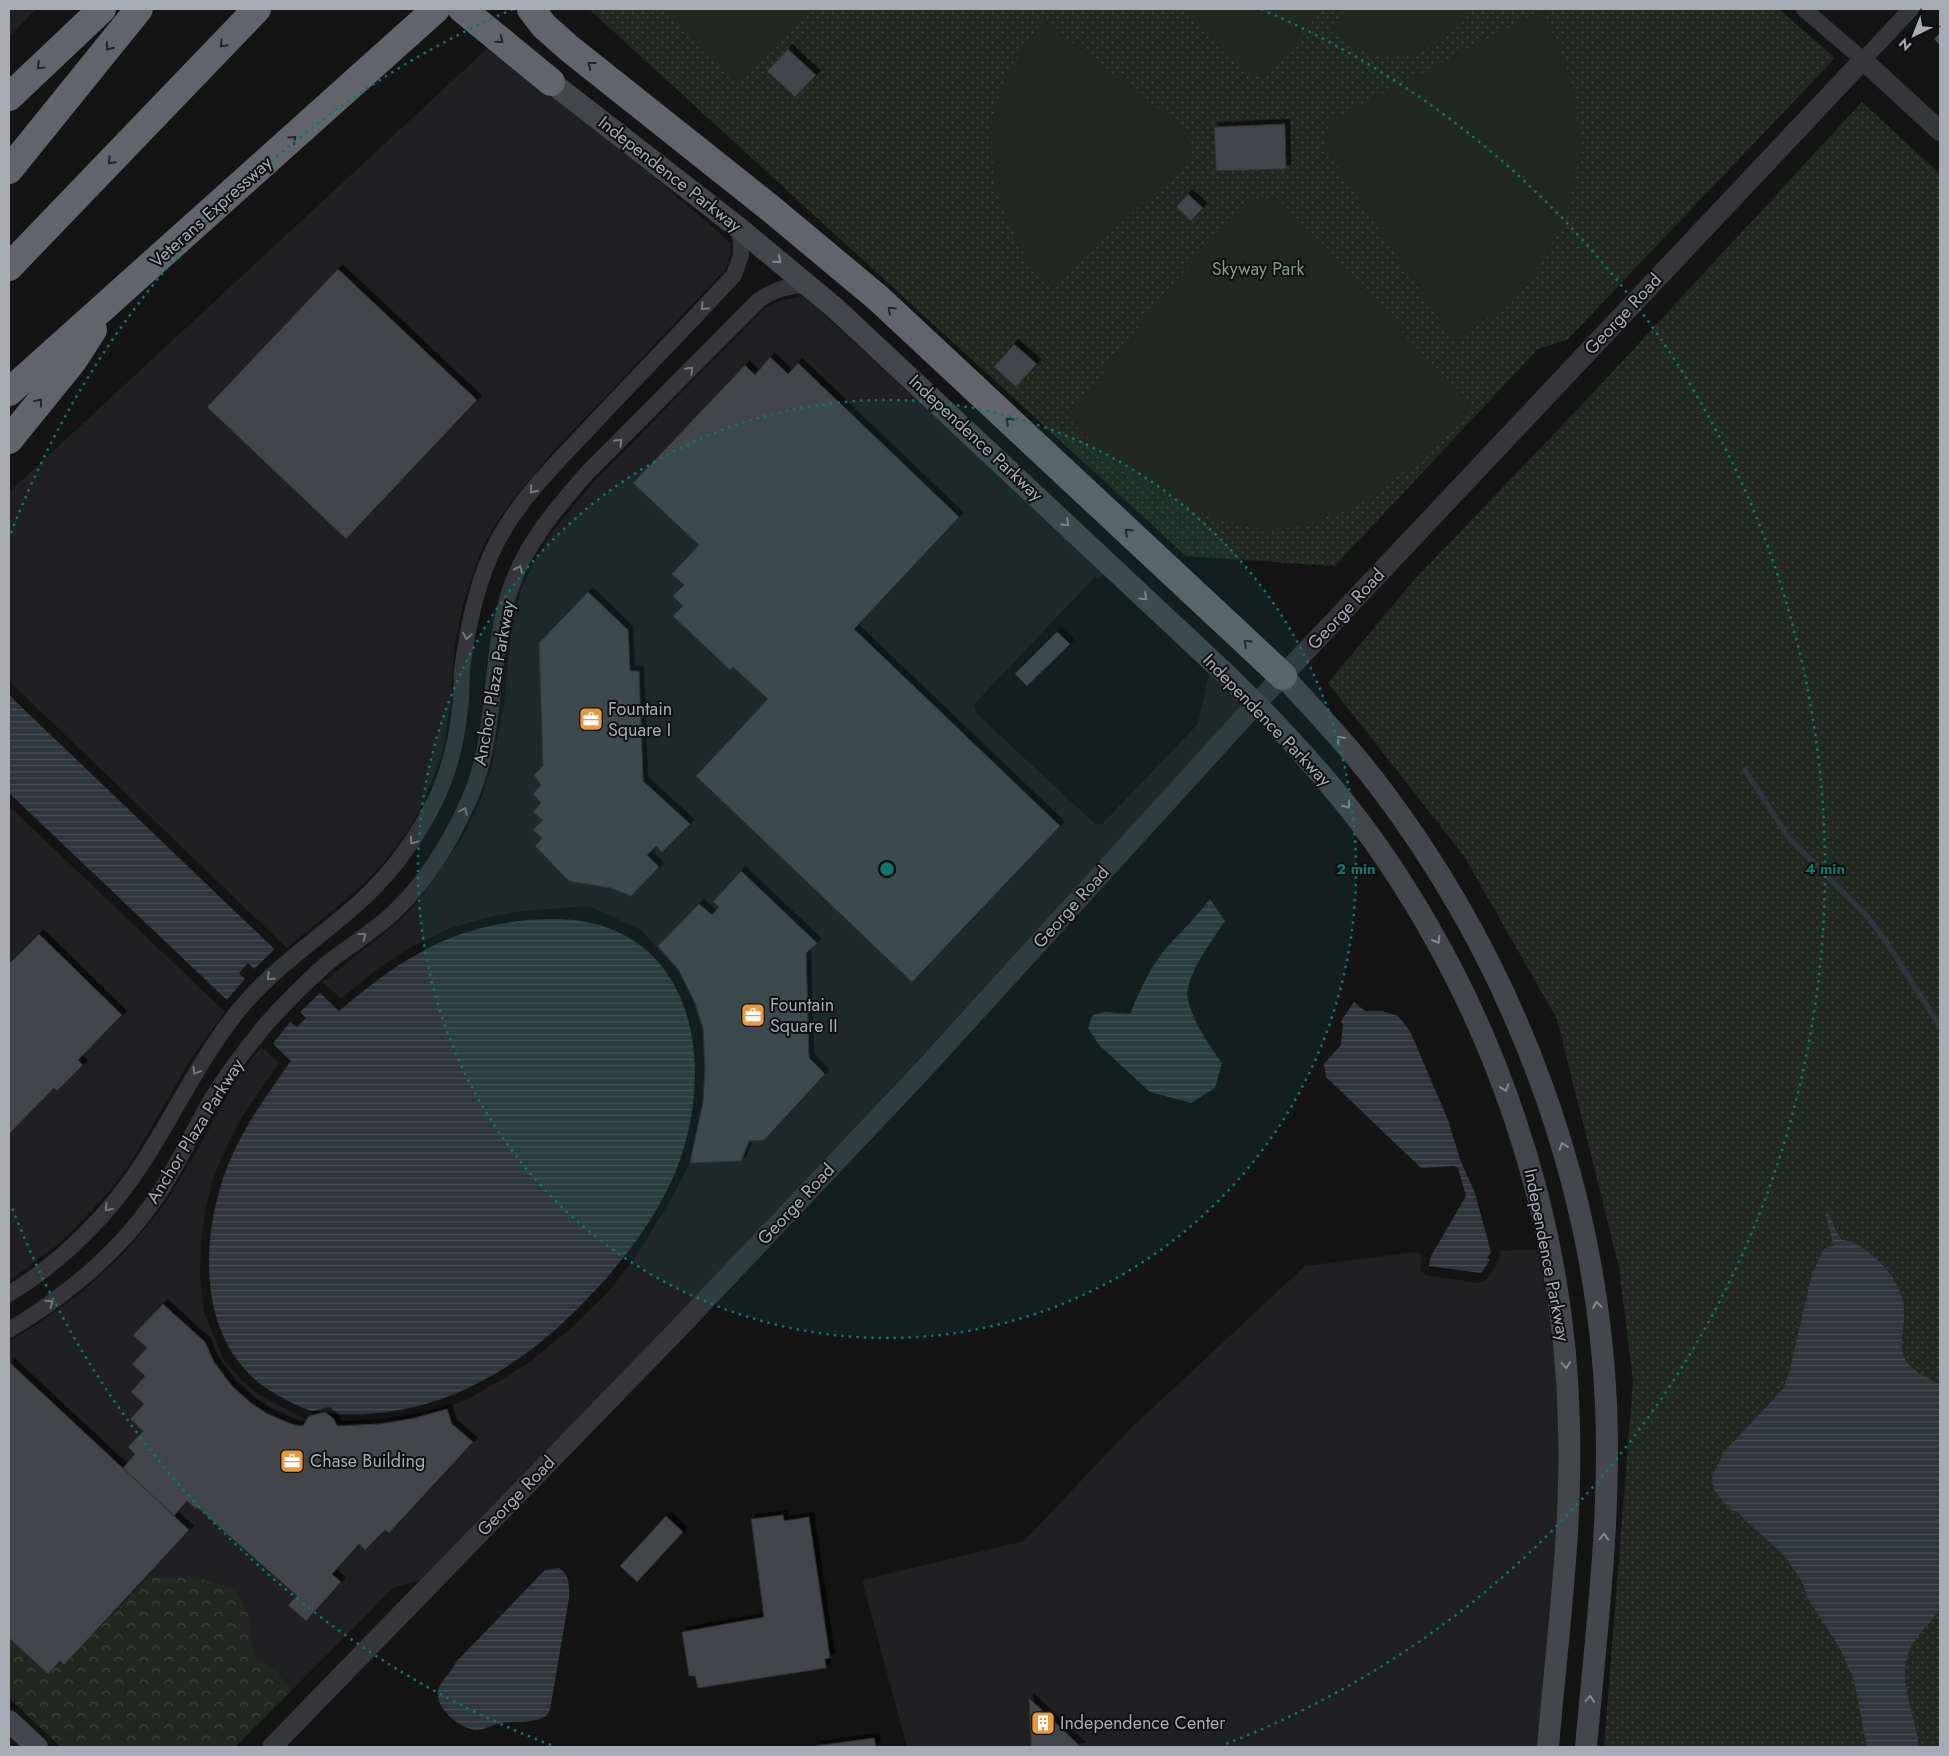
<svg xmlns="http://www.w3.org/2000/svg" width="1949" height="1756" font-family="Jost,sans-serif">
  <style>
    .built { fill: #202022 }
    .grass { fill: url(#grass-dots) }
    .forest { fill: url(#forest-crowns) }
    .pitch { fill: #202820 }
    .water { fill: url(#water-rules) }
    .pier { fill: #141415 }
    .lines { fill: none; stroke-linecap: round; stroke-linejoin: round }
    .stream { stroke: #2d363b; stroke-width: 5.5 }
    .building { fill: #434448; stroke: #2e2e31; filter: url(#shadow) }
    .minor { stroke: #35363a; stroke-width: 16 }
    .tertiary { stroke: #35363a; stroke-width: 20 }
    .secondary { stroke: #43464a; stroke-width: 22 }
    .motorway { stroke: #61656b; stroke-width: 28 }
    .oneway { stroke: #242427 }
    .oneway2 { stroke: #838890 }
    .oneway3 { stroke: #73777e }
    .ring { fill: none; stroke: #0f766e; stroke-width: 2.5; stroke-dasharray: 2.5 5 }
    .labels { text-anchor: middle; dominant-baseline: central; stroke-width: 4; stroke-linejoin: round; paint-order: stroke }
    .street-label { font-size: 18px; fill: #a6acb5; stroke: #0f0f10 }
    .park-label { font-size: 18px; fill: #809f7e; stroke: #0f0f10 }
    .poi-label { font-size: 18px; fill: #a6acb5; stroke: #0f0f10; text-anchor: start }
    .centre { fill: #0f766e; stroke: #0f0f10; stroke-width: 2.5 }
    .ring-label { font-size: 15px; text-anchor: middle; font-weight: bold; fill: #0f766e; stroke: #0f0f10; stroke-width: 4; stroke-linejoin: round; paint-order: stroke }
  </style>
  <defs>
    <pattern id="grass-dots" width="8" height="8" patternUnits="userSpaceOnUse" patternTransform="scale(1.25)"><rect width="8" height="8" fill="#202820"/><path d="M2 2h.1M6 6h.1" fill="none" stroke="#3d443e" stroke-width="1.8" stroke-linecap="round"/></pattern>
    <pattern id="forest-crowns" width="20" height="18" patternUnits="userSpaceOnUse" patternTransform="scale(1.25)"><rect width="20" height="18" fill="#202820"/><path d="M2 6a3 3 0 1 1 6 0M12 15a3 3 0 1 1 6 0" fill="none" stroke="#3d443e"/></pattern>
    <pattern id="water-rules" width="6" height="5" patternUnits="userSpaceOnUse" patternTransform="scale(1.25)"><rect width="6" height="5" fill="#2d363b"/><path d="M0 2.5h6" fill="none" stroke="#485055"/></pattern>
    <filter id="shadow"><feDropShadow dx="4.5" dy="-4.5" stdDeviation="0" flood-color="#0009"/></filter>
  </defs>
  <rect width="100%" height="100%" fill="#141415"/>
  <g class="built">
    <polygon points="9,9 36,9 9,37"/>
    <polygon points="490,46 652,175 731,243 730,255 726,269 550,455 510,503 490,533 480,553 463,605 455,644 450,705 443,750 436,771 419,810 410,828 381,866 358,889 287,948 9,681 9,492"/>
    <polygon points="804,296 1105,575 1094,578 977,701 974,706 977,714 1094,823 1101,825 1198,724 1209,674 1242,705 913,1065 672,1321 420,1580 393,1588 291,1691 277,1671 253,1653 249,1617 56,1667 9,1624 9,1341 30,1329 82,1292 123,1254 143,1231 164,1205 197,1151 233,1084 261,1047 279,1063 243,1115 226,1147 213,1179 205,1211 201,1245 200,1278 204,1311 223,1359 241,1380 259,1395 305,1419 344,1424 408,1418 439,1410 468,1399 503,1379 531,1361 571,1328 609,1291 634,1259 669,1203 709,1126 712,1050 699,1021 692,996 679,972 641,930 589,906 522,911 489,917 451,928 411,947 372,973 341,999 323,982 398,922 418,902 463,837 480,801 491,769 504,704 512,626 521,590 533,563 550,535 596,479 765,308 779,301"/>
    <polygon points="9,806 225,1012 192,1057 128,1167 108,1193 61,1242 9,1281"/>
    <polygon points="1538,1249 1554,1345 1559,1427 1558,1491 1554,1570 1537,1747 907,1747 862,1580 1024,1541 1131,1428 1305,1266 1415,1252 1422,1255 1420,1269 1425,1275 1479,1283 1485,1281 1491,1274 1498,1261 1500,1251"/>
  </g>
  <g class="grass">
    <polygon points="589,9 1779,9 1835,58 1567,340 1538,349 1335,566 1186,556"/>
    <polygon points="1862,102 1940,174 1940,1747 1604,1747 1633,1381 1619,1267 1557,1019 1464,856 1328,683 1414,580 1593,393"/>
  </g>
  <polygon class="forest" points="193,1576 236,1590 249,1617 253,1653 277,1671 291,1691 235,1747 61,1747 9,1698 9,1624 56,1667 150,1578"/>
  <g class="pitch">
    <polygon points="662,9 807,9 739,81"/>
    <polygon points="1182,9 1323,9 1268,74 1247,76"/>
    <path d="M1346,9H1472C1454,39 1413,62 1377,55C1360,51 1345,40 1330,31Z"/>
    <polygon points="1543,10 1571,77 1581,147 1567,214 1544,259 1515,298 1454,341 1324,147 1330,121"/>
    <polygon points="1043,20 1187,130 1191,159 1052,286 1025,256 1009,225 993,178 992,121 1006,74"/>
    <polygon points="1278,198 1471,406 1439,441 1374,497 1303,527 1264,529 1220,520 1158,494 1116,467 1068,418 1159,300 1247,199"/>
  </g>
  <g class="water">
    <path d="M9,695L339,1011C363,991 388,970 416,955C456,931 502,920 549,919C693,916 720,1063 675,1173C655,1220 622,1263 587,1299C535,1354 470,1399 394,1411C367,1415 340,1416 313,1411C300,1408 286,1400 274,1393C201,1350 199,1254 222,1182C236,1137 264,1099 291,1061L9,793Z"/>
    <path d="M1210,899L1225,921C1212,941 1194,963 1188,988C1183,1008 1210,1047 1222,1063L1215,1088L1191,1103L1150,1092L1099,1045L1088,1028L1093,1015L1105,1012L1130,1014C1140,990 1151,965 1168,946C1183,930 1197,916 1210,899Z"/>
    <polygon points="1354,1002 1365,1011 1382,1011 1398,1016 1410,1031 1448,1120 1461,1162 1475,1193 1491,1252 1487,1258 1490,1260 1481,1273 1429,1266 1431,1256 1466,1196 1458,1168 1454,1166 1421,1168 1326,1077 1324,1064 1341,1045 1343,1025 1341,1021"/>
    <path d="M1825,1213H1828C1832,1220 1837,1236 1843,1240C1846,1241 1851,1241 1854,1243C1873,1253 1890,1270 1899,1289C1918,1334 1873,1356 1940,1384V1608C1933,1621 1922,1629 1914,1642C1893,1676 1915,1711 1919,1747H1867L1854,1681L1841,1650L1807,1597L1803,1583L1784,1555L1746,1521L1738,1512L1729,1509L1714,1490L1712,1476L1724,1452L1783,1389L1789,1373L1812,1274L1824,1249L1834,1245Z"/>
    <path d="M559,1568C570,1575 569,1585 569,1598L550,1710C548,1714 546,1717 542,1718C528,1724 511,1720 497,1724C490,1726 481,1731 475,1730C459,1728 435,1708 438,1691C440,1681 452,1672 456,1662L545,1570Z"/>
  </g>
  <polygon class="pier" points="276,948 322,991 300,1012 306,1018 297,1027 290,1022 271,1046 225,1002 245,979 239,973 248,963 254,969"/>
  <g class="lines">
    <polyline class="stream" points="1745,770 1789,838 1867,916 1887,943 1940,1026"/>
  </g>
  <g class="building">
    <polygon points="1940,33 1940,45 1934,39"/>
    <polygon points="788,49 816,75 795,97 767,71"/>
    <polygon points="1285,124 1286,169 1216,171 1214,127"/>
    <polygon points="1188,194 1203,208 1191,221 1176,207"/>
    <polygon points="338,269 477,400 346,539 207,407"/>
    <polygon points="1014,344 1037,364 1016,387 994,367"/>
    <polygon points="770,357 788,374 798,363 959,517 854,629 1060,826 912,982 696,776 768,699 733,667 730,670 673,616 683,606 673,596 684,585 672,574 699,545 633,483 745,365 755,375"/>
    <polygon points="588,592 628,630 630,671 639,671 643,781 690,824 662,852 656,846 647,855 659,867 631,896 611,888 569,881 535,846 542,838 533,830 543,820 533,812 541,803 533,794 541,785 534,775 543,766 539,643"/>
    <polygon points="1057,632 1070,644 1027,686 1015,674"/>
    <polygon points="741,871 817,943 806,953 809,1058 825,1074 764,1140 749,1141 741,1161 690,1163 703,1102 705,1068 703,1028 695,1003 678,969 658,946 699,904 712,915 719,907 713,902"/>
    <polygon points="39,934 122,1015 78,1060 83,1065 57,1091 54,1088 9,1134 9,964"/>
    <polygon points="163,1304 205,1342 214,1362 232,1386 251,1403 268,1414 294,1425 303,1426 309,1416 325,1412 334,1419 337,1426 380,1424 415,1418 447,1409 452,1424 473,1442 389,1533 385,1530 365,1550 359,1544 332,1574 341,1582 306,1621 288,1605 297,1596 197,1507 196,1509 187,1501 174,1516 123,1468 135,1454 128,1447 143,1431 130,1419 144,1404 131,1392 145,1376 132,1364 147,1348 133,1335"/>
    <polygon points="9,1362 189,1530 64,1665 60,1661 48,1674 9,1638"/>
    <polygon points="783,1515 784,1521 809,1517 830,1658 825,1659 826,1668 698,1688 695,1676 689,1676 682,1632 764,1617 751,1519"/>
    <polygon points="666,1516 683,1532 637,1582 620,1566"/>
    <polygon points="1029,1698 1081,1747 1031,1747"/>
    <polygon points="874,1738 876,1747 815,1747 815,1746"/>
  </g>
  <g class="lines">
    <g class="minor">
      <polyline points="1804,9 1863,60 1911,9"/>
      <path d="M9,1294C63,1261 112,1212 145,1159C177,1109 201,1057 238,1011C275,965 325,935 367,895C397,866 420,833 438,795C450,768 457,739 460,708C462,696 461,683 462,670C468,626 477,579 498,540C521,497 558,461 592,425C639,375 687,326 734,275L741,255L740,229"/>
      <path d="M9,1330C66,1296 118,1253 156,1198C177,1167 192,1133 211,1100C228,1072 247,1047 268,1022C286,1002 305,983 325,965C347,947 373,932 393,913C426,882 450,843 468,802C500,733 487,656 511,587C526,543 558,506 588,472L759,300C774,289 790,285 809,285"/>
    </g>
    <polyline class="tertiary" points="272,1747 679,1328 921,1072 1256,704 1863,60 1940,131"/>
    <g class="secondary">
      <path d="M551,82L740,229L835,308L1230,678C1282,729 1331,781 1373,840C1494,1011 1565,1217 1569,1426C1572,1533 1557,1640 1548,1747"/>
      <path d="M1283,676C1317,713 1352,750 1382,790C1515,967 1596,1183 1606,1404C1611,1519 1596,1634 1586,1747"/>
      <polyline points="9,1721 37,1747"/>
    </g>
    <g class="motorway">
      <polyline points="462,9 551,82"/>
      <polyline points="531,9 544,26 570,49 770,208 878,298 1283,676"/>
      <polyline points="9,97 102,9"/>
      <polyline points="9,170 139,9"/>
      <polyline points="9,267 257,9"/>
      <polyline points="9,392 436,9"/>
      <polyline points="9,440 73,361 93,330"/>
    </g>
  </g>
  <defs><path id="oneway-chevron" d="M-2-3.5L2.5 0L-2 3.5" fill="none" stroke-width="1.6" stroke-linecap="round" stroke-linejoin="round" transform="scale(1.25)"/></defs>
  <g class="oneway">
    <use href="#oneway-chevron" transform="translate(500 40) rotate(39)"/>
    <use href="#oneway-chevron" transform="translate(223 44) rotate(134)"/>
    <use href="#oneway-chevron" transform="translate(109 47) rotate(128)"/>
    <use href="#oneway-chevron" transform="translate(591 65) rotate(-142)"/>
    <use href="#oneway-chevron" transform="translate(40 66) rotate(137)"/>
    <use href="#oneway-chevron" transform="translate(293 139) rotate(-42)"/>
    <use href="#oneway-chevron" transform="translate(111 161) rotate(134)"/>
    <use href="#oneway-chevron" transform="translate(891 310) rotate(-137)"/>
    <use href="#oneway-chevron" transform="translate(39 402) rotate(-51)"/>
    <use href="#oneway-chevron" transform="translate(1009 421) rotate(-137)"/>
    <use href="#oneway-chevron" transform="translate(1128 532) rotate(-137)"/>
    <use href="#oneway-chevron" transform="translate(1247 643) rotate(-137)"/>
  </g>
  <g class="oneway2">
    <use href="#oneway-chevron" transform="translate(778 260) rotate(39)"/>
    <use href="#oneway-chevron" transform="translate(1066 523) rotate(43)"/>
    <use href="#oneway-chevron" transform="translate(1144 597) rotate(43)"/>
    <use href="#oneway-chevron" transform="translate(1340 739) rotate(-131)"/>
    <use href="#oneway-chevron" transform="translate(1347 805) rotate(52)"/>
    <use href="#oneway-chevron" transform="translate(1437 940) rotate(60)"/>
    <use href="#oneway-chevron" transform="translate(1505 1088) rotate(70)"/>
    <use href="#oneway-chevron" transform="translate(1563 1146) rotate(-107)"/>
    <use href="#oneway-chevron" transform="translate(1597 1305) rotate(-98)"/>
    <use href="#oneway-chevron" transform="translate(1566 1365) rotate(85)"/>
    <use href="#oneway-chevron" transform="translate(1604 1537) rotate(-86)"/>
    <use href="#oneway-chevron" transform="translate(1590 1699) rotate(-85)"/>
  </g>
  <g class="oneway3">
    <use href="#oneway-chevron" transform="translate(704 307) rotate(134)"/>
    <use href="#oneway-chevron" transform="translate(690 370) rotate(-45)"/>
    <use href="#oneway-chevron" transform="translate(619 442) rotate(-46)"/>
    <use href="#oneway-chevron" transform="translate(533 490) rotate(129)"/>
    <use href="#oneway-chevron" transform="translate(519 569) rotate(-66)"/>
    <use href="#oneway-chevron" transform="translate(467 636) rotate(99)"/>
    <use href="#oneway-chevron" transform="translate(464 811) rotate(-65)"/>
    <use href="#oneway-chevron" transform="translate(413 841) rotate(125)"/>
    <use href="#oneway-chevron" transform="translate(363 936) rotate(-36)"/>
    <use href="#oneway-chevron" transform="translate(270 977) rotate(136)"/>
    <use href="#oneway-chevron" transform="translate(196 1071) rotate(121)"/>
    <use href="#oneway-chevron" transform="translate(108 1208) rotate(132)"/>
    <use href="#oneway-chevron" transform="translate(50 1303) rotate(-35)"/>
  </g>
  <circle cx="887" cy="869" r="469" fill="#0f766e" fill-opacity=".12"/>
  <g class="ring">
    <circle cx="887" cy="869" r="469"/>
    <path d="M551 1745A938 938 0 0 1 11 1205M11 533A938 938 0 0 1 513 9M1261 9A938 938 0 0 1 1223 1745"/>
  </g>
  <defs>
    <g id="office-square" transform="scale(1.25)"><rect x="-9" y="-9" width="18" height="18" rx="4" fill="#e99938" stroke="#0f0f10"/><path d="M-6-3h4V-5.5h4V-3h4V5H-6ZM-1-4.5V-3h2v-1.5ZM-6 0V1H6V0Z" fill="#fff"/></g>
    <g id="building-square" transform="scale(1.25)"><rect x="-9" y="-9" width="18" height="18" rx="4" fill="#e99938" stroke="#0f0f10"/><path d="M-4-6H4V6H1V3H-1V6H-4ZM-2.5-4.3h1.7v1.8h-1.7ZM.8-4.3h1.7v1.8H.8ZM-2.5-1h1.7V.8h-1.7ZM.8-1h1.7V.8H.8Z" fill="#fff"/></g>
  </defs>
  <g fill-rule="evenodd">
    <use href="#office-square" x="591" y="719"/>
    <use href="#office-square" x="753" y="1015"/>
    <use href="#office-square" x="292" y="1461"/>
    <use href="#building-square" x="1043" y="1723"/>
  </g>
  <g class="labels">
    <g class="street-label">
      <text transform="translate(670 174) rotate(38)">Independence Parkway</text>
      <text transform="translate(211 212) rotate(-42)">Veterans Expressway</text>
      <text transform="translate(1623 314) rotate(-47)">George Road</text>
      <text transform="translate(976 438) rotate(43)">Independence Parkway</text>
      <text transform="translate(1346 609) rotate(-47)">George Road</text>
      <text transform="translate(494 683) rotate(-80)">Anchor Plaza Parkway</text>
      <text transform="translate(1267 720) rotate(46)">Independence Parkway</text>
      <text transform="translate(1071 907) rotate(-48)">George Road</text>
      <text transform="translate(195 1131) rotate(-58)">Anchor Plaza Parkway</text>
      <text transform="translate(796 1204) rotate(-47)">George Road</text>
      <text transform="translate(1547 1255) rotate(79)">Independence Parkway</text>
      <text transform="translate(516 1496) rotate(-46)">George Road</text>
    </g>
    <g class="park-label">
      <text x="1258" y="269">Skyway Park</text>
    </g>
    <g class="poi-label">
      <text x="608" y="709">Fountain<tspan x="608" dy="21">Square I</tspan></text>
      <text x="770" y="1005">Fountain<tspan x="770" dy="21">Square II</tspan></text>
      <text x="310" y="1461">Chase Building</text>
      <text x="1060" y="1723">Independence Center</text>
    </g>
  </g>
  <circle cx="887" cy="869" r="8" class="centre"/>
  <g class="ring-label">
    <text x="1356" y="874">2 min</text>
    <text x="1825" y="874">4 min</text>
  </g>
  <rect width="1949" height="1756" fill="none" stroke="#a6acb5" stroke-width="20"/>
  <g transform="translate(1914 35) rotate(223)" stroke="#0f0f10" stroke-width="4" paint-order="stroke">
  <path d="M0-4L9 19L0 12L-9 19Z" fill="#a6acb5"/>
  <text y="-8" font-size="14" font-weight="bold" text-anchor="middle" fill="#a6acb5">N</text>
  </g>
</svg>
